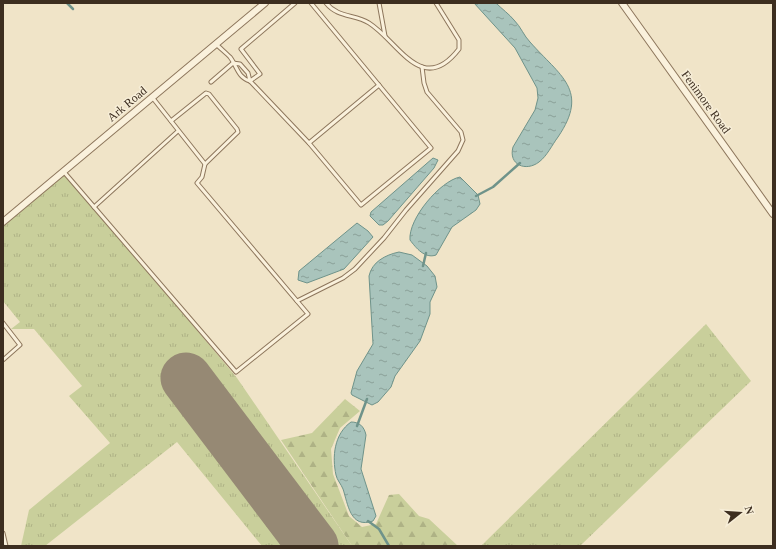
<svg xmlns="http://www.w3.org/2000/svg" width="776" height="549" font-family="Georgia,serif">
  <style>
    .grass { fill: url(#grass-tufts) }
    .forest { fill: url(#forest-firs) }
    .water { fill: url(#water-ripples); stroke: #6f938a }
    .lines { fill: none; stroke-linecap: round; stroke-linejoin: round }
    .stream { stroke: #6f938a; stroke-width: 2.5 }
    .runway { stroke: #968974; stroke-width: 51 }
    .lane-casing { stroke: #8d765c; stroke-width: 5 }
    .street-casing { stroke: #8d765c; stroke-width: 8 }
    .lane { stroke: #faf1dc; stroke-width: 3 }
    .street { stroke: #faf1dc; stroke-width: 6 }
    .labels { text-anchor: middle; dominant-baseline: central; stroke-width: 3; stroke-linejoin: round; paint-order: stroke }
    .street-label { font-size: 12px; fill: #3d2e20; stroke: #f7eed8 }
  </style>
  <defs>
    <pattern id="grass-tufts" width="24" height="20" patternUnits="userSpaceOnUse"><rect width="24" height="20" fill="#c9cf9b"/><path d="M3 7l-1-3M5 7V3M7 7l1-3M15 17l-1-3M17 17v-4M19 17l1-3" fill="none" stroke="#aeb285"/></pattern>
    <pattern id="forest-firs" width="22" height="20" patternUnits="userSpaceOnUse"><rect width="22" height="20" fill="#c9cf9b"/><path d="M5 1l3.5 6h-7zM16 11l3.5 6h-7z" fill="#aeb285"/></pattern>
    <pattern id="water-ripples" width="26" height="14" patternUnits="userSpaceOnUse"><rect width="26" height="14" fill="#a9c4bc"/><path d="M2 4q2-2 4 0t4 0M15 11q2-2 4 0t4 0" fill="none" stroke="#8ba098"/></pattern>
  </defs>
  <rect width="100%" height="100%" fill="#f0e4c8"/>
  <g class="grass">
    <polygon points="64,171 237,378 352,546 262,546 177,442 45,546 21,546 29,510 110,443 69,396 82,386 34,329 11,329 20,322 3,301 3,221"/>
    <polygon points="706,324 751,381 580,546 481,546"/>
  </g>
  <polygon class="forest" points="345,399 360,411 340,428 331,449 333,474 349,516 362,527 376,524 389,495 399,494 419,516 429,519 458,546 352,546 281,440 312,433"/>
  <g class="water">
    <path d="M474,3H496C502,9 509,14 514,20C521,27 524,36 530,42C560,76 590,90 558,137C552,145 547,156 539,162C526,172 508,165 513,147L535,110L538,98L537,88L515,48Z"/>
    <polygon points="433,158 438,160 434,168 388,221 383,225 379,225 370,216 371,212"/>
    <path d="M460,177L478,195L480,204L476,210L452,227L436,255C425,259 416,248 410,240C408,219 440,181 460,177Z"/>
    <polygon points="357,223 368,231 373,237 344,269 307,283 298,280 299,271"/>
    <path d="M399,252L412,255L427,266L435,276L437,287L430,302V314L420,341L395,376L391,387L378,402L372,405L352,395L351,393L357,371L373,344L369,276C372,262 385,255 399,252Z"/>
    <path d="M351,422C359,422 364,426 366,435L361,469L376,516L373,521C350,529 348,504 343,489C341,484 337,480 336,475C332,457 334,434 351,422Z"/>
  </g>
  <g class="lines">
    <g class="stream">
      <polyline points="67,3 73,9"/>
      <polyline points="476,196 493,187 520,163"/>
      <polyline points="423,266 426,253"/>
      <polyline points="357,426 367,399"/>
      <polyline points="368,521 379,529 389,546"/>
    </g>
    <polyline class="runway" points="186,378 313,546"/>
    <g class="lane-casing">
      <g id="lane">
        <path d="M326,3C338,18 355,14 369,23C399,42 422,97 459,49V40L436,3"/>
        <polyline points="379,3 385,36"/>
        <path d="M216,44C220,48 226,53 230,57C237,66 238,78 250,81"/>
        <polyline points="250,81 260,74 241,49 295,3"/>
        <polyline points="211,82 233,63 240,64 248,73 250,81 309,143 361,205 431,148 311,3"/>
        <polyline points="171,121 206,93 209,94 237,129 238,132 205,164"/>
        <polyline points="309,143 379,85"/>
        <polyline points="64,172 236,372 308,314 197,183 202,177 205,164 152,97"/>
        <polyline points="94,207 178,131"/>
        <polyline points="297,301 343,278 355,269 384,238 406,210 458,151 463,140 461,132 427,92 424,83 422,67"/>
        <polyline points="3,323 20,345 3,360"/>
        <polyline points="3,533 6,546"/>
      </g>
    </g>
    <g class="street-casing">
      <g id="street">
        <polyline points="622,3 773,214"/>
        <polyline points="3,222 265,3"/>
      </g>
    </g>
    <use href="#lane" class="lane"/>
    <use href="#street" class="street"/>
  </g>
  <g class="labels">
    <g class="street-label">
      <text transform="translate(706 102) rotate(54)">Fenimore Road</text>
      <text transform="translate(127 104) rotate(-40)">Ark Road</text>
    </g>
  </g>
  <rect width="776" height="549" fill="none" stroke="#3d2e20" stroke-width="8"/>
  <g transform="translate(740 513) rotate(73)" stroke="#f7eed8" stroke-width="3" paint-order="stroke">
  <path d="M0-3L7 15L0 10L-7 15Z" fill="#3d2e20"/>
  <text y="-6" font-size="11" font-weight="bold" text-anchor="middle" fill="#3d2e20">N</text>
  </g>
</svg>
